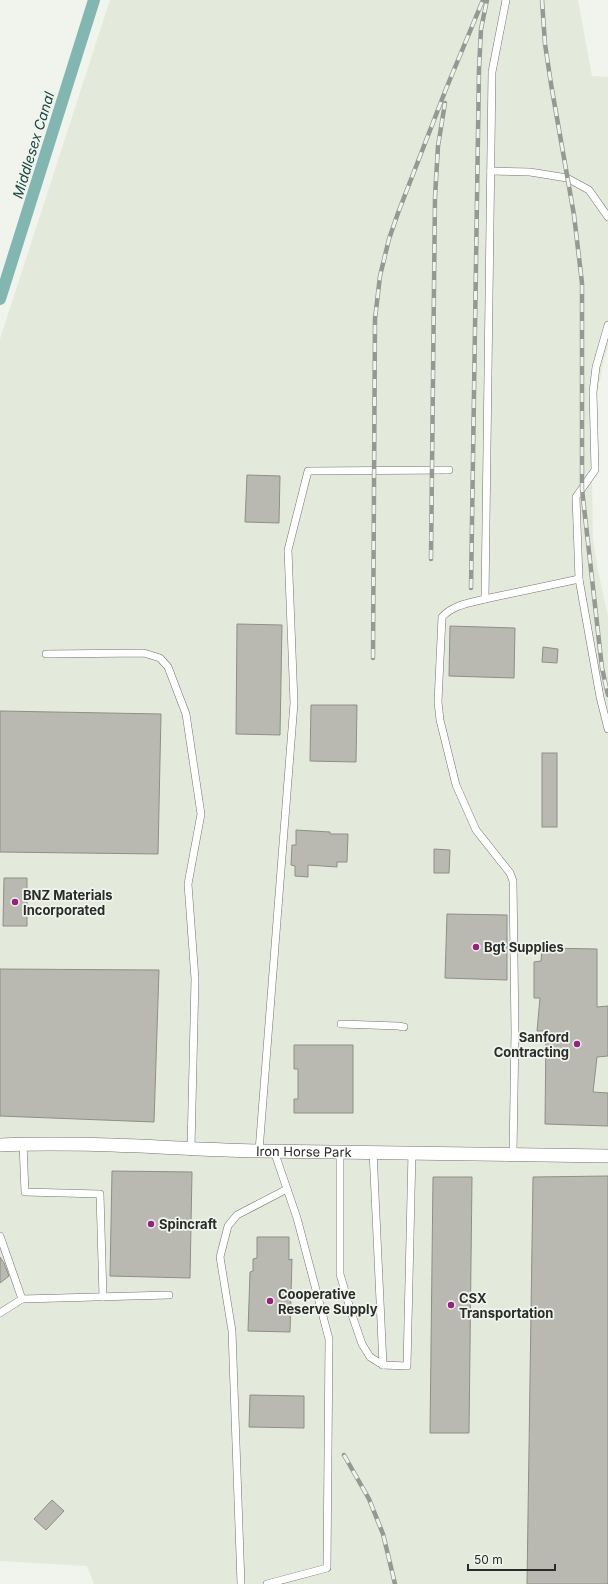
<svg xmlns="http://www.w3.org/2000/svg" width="608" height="1584" font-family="Inter,sans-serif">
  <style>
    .built { fill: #e3eadc }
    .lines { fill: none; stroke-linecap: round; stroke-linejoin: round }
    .canal { stroke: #82b6b1; stroke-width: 12 }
    .building { fill: #b9b8b1; stroke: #8f8e87 }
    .lane-casing { stroke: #72746f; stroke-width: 8 }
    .street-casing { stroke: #72746f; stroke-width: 14 }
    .lane { stroke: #fff; stroke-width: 7 }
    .street { stroke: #fff; stroke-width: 13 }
    .rail-casing { stroke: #959893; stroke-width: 4.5 }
    .rail { stroke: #f0f4ed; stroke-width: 3; stroke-dasharray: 9; stroke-linecap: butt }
    .poi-dot { fill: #96217f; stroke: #f0f4ed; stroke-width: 1.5 }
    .labels { text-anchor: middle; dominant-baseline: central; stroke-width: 3.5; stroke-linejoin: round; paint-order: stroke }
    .poi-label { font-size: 13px; font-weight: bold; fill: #2a2c29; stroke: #f0f4ed; text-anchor: start }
    .street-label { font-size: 13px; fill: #2a2c29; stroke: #f0f4ed }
    .water-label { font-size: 14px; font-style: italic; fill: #194844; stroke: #f0f4ed }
  </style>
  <rect width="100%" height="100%" fill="#f0f4ed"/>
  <polygon class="built" points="110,0 578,0 592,76 608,77 608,347 604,360 591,425 593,539 598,571 608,616 608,1584 94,1584 87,1566 0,1561 0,339"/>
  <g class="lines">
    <polyline class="canal" points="0,299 94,0"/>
  </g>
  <g class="building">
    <polygon points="247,475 280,476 279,523 245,522"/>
    <polygon points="237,624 282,625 280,735 236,734"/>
    <polygon points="450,626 515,628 514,678 449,676"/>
    <polygon points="543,647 558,649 557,663 542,662"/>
    <polygon points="311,705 357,705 356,762 310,761"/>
    <polygon points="0,711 161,714 158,854 0,852"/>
    <rect x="542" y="753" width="15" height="74"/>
    <polygon points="296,830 330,832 330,834 348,834 347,862 337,862 337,867 308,865 308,877 295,876 295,866 291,865 292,845 296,845"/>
    <polygon points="434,849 450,850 449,873 434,873"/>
    <polygon points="4,878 27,878 27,926 3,926"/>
    <polygon points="447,914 507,915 507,980 445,978"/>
    <polygon points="542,948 597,949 597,1007 608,1006 608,1056 597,1057 593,1092 608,1093 608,1126 545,1124 546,1031 537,1031 540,998 534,998 534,962 541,961"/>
    <polygon points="0,969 159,970 154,1122 0,1116"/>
    <polygon points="294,1045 353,1045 353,1113 294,1113 294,1099 298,1099 298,1069 294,1069"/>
    <polygon points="112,1171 192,1172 190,1278 110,1276"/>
    <polygon points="608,1176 608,1584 527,1584 533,1177"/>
    <polygon points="433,1177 472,1177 469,1433 430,1433"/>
    <polygon points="257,1237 289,1237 289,1260 292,1259 290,1332 248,1331 250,1272 253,1271 253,1259 257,1258"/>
    <polygon points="0,1257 4,1263 9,1276 0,1283"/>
    <polygon points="250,1395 304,1396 304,1428 249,1427"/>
    <polygon points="52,1500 64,1511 46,1530 34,1519"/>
  </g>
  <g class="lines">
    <g class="lane-casing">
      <g id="lane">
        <path d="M506,0L492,72L485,599C469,603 453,605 442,617L438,702L440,720L456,785L476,830L510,873L513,881L515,1032L513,1154"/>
        <polyline points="491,171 530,172 567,178 589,190 608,217"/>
        <polyline points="608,325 596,367 593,392 595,470 576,497 579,579 600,697 608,729"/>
        <polyline points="485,599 579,579"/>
        <polyline points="46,654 144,653 160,658 168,667 186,714 201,814 188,884 195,979 191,1148"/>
        <polyline points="341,1024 398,1026 404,1027"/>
        <polyline points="23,1144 25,1192 100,1194 103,1297"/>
        <polyline points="259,1151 294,703 288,550 308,471 449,470"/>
        <polyline points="340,1151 340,1274 351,1312 362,1344 370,1357 383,1365 407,1366 412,1152"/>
        <polyline points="373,1151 383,1365"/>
        <polyline points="0,1236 22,1299 0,1313"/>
        <polyline points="22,1299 169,1295"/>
        <polyline points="241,1584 232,1331 220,1257 228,1226 237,1215 287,1189"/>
        <polyline points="267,1584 327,1568 329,1339 297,1218 274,1151"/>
      </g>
    </g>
    <g class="street-casing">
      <g id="street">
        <path id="s1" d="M0,1145C86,1141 173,1149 260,1151C376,1152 492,1154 608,1156"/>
      </g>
    </g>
    <use href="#lane" class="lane"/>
    <use href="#street" class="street"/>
    <g class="rail-casing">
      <g id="rail">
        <polyline points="542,0 545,44 551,84 574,215 582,283 582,489 602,668 608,695"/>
        <polyline points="431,559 435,197 438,146 445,103"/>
        <polyline points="471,588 479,69 481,29 487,0"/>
        <polyline points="373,658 375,319 380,276 389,239 398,213 446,89 483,0"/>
        <polyline points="344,1455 369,1499 383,1534 395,1584"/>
      </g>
    </g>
    <use href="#rail" class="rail"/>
  </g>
  <g class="poi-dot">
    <circle cx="15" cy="902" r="4"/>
    <circle cx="476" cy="947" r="4"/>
    <circle cx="577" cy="1044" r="4"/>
    <circle cx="151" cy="1224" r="4"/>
    <circle cx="270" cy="1301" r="4"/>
    <circle cx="451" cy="1305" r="4"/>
  </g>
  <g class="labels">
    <g class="poi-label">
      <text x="23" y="895">BNZ Materials<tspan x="23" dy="15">Incorporated</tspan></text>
      <text x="484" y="947">Bgt Supplies</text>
      <text x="569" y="1037" text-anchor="end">Sanford<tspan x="569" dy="15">Contracting</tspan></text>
      <text x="159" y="1224">Spincraft</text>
      <text x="278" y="1294">Cooperative<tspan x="278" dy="15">Reserve Supply</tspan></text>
      <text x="459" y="1298">CSX<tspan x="459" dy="15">Transportation</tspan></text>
    </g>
    <g class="street-label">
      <text stroke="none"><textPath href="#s1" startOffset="304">Iron Horse Park</textPath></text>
    </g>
    <g class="water-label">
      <text transform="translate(33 145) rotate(-73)">Middlesex Canal</text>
    </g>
  </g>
  <path d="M468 1564v6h87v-6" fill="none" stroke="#2a2c29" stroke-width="2"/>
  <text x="474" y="1564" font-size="12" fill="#2a2c29" stroke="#f0f4ed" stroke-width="3" paint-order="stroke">50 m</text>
</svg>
